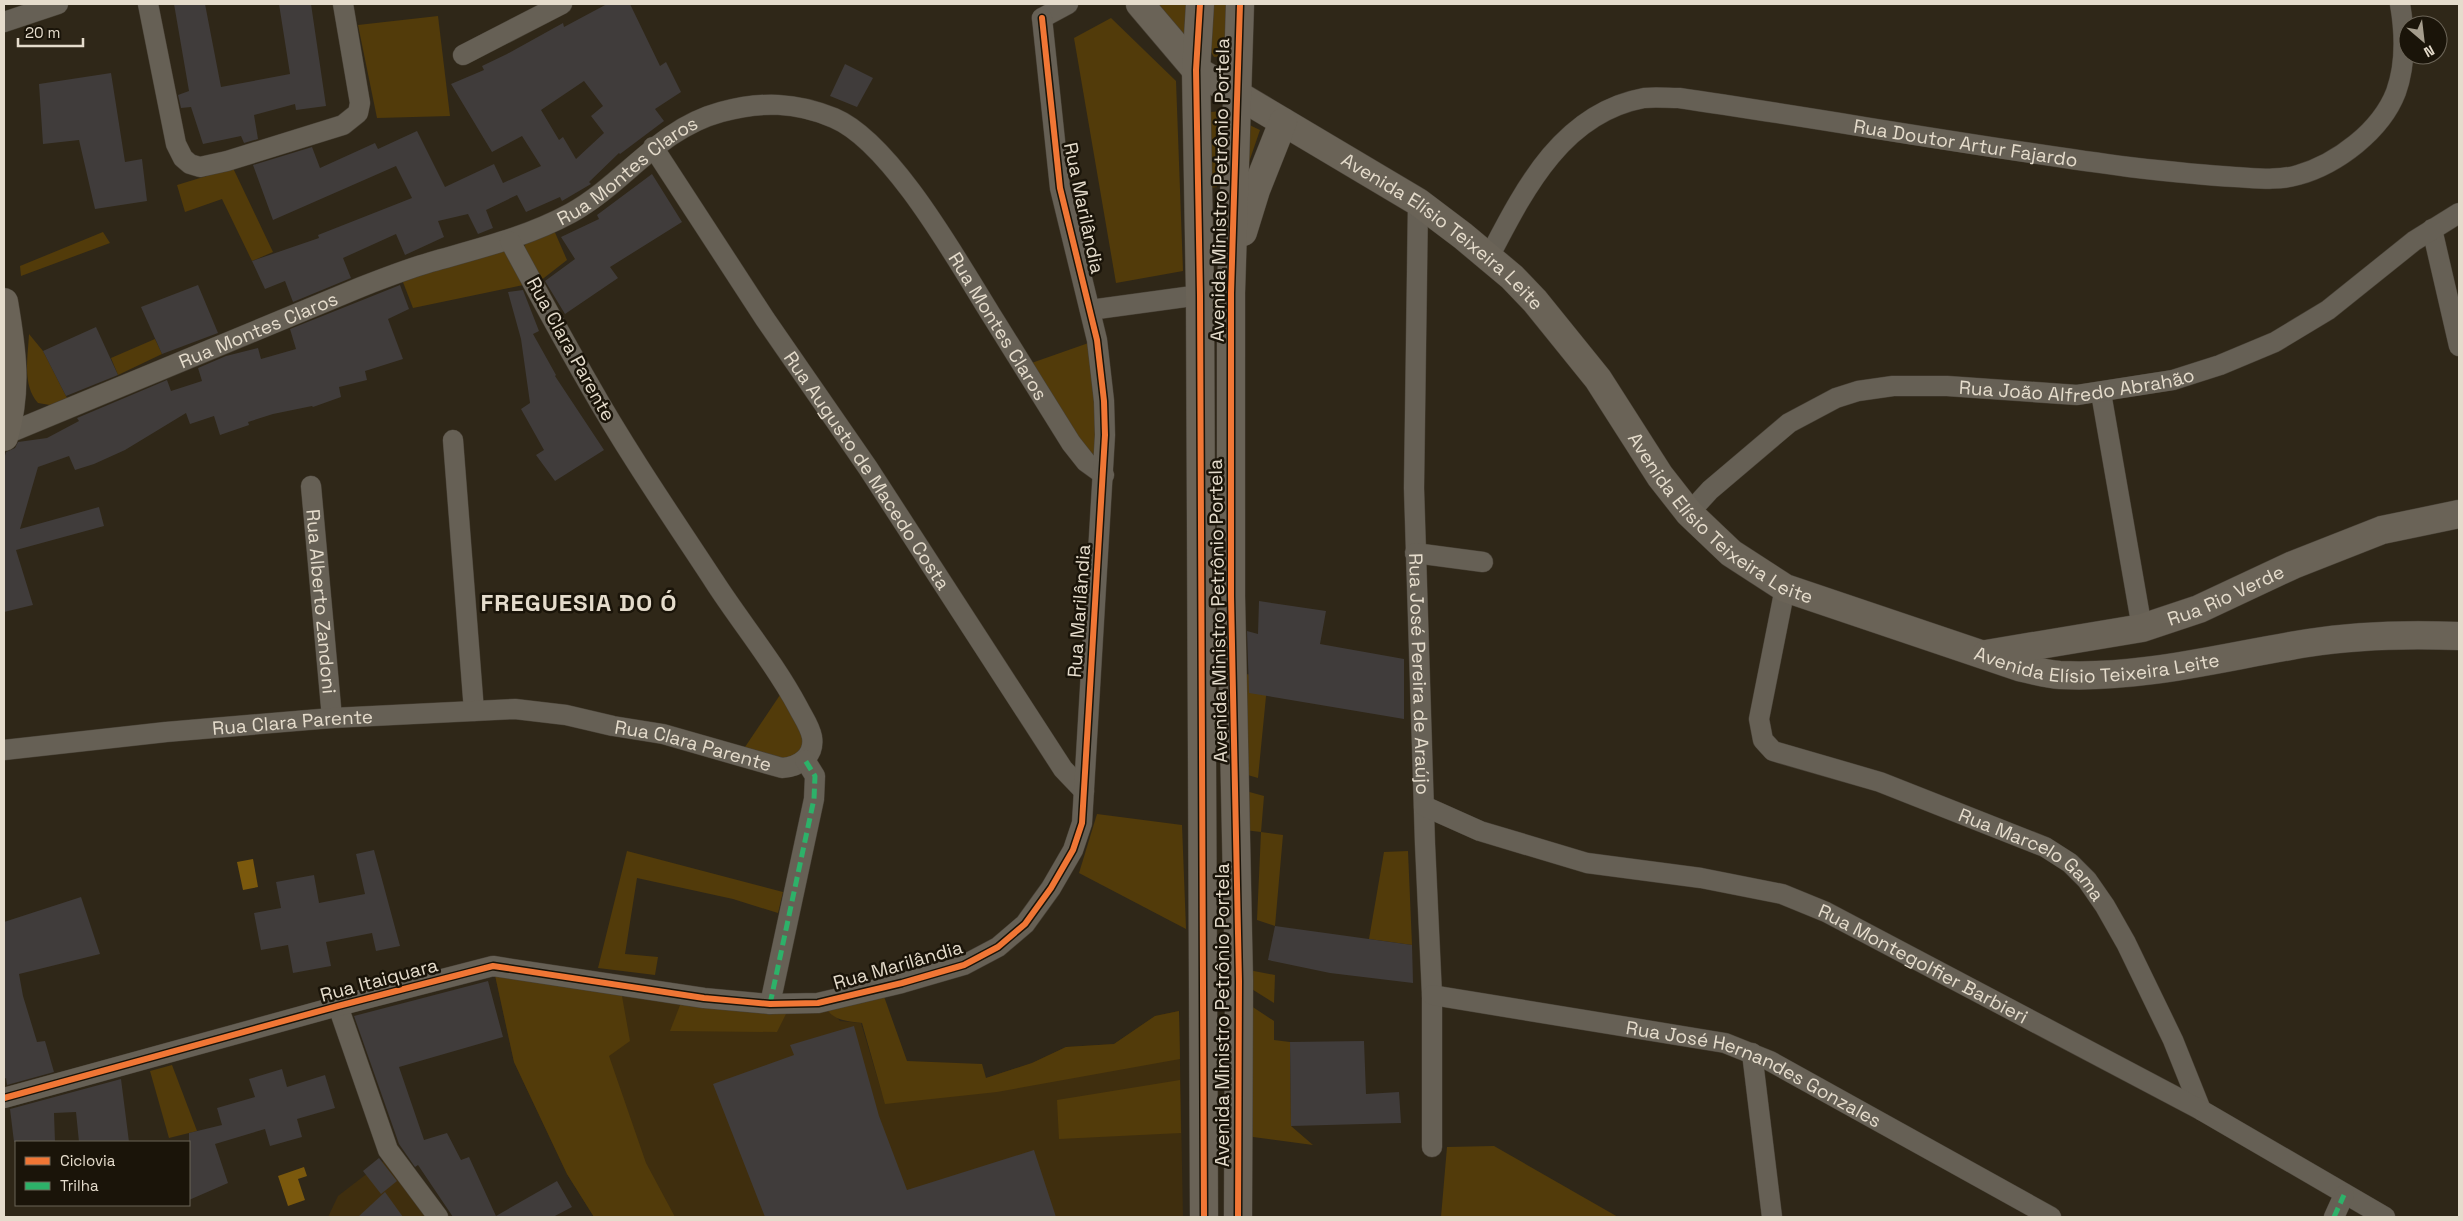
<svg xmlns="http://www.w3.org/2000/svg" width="2463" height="1221" font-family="'Space Grotesk',sans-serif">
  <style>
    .built { fill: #3f2e0e }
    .green { fill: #523b0a }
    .water { fill: #7b590d }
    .building { fill: #403c3b; fill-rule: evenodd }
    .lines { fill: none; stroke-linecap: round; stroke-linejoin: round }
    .street-casing { stroke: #484136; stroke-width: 21 }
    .secondary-casing { stroke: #484136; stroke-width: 29 }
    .street { stroke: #666055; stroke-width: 20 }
    .secondary { stroke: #6a6357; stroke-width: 28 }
    .quiet { stroke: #2db169; stroke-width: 5; stroke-dasharray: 10 5; stroke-linecap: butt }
    .cycleway-casing { stroke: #1a1409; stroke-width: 9 }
    .cycleway { stroke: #f07635; stroke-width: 6 }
    .labels { text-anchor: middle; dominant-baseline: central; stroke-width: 5; stroke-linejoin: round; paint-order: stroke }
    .street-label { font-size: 19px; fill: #e5dccc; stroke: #1a1409 }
    .district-label { font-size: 24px; font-weight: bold; letter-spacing: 1px; fill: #e5dccc; stroke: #1a1409 }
  </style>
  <rect width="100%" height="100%" fill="#2f2718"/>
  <g class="built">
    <polygon points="493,966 823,1002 840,1021 861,1023 882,1093 986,1078 1032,1063 1066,1047 1114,1044 1155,1016 1179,1011 1183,1217 594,1217 567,1174 514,1062"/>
    <polygon points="386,1159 429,1217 328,1217 338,1196"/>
  </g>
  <g class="green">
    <polygon points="1140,4 1200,4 1196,70"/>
    <polygon points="1213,4 1229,4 1226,56 1214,57 1209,49"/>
    <polygon points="438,16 450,116 377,118 358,25"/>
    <polygon points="1111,18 1176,81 1183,271 1116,283 1074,38"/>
    <polygon points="1222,111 1217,187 1210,188 1211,112"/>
    <polygon points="1241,121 1260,130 1248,165"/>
    <polygon points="233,168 273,252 252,261 222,199 185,212 177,185"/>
    <polygon points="553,228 567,260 540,281 523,250 528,237"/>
    <polygon points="103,232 110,243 21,276 20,266"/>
    <polygon points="510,244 528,284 413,308 401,277"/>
    <path d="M29,334L43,351L67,398L50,405L38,403C22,385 28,357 29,334Z"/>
    <polygon points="155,339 162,354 118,375 111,358"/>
    <polygon points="1097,340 1104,475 1023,366"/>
    <polygon points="1233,673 1268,676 1258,778 1234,771"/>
    <polygon points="784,689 809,736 794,763 741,753"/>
    <polygon points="1235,788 1264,796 1261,832 1283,835 1275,926 1257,920 1261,832 1236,829"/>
    <polygon points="1097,814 1182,825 1186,929 1079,873"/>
    <polygon points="627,851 783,892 778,913 733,899 637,878 625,954 658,957 655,975 598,968"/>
    <polygon points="1408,851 1412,945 1369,939 1384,852"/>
    <polygon points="493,966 620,985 630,1041 609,1056 646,1163 675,1217 594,1217 567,1174 514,1062"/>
    <polygon points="1238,968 1275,975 1274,1003 1239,981"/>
    <path d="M881,988L907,1061L982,1064L986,1078L1032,1063L1066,1047L1114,1044L1155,1016L1179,1011L1180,1059L997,1092L885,1104L862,1023C844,1021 830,1020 823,1002Z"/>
    <polygon points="684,995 791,1004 777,1032 670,1031"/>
    <polygon points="1239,998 1274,1021 1274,1040 1290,1042 1291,1126 1313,1145 1238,1135"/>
    <polygon points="172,1065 197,1131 169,1138 150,1071"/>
    <polygon points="1180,1080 1181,1133 1059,1139 1057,1100"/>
    <polygon points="1494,1146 1618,1217 1441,1217 1447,1147"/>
  </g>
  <g class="water">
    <polygon points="253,859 258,887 243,890 237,862"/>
    <polygon points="304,1167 307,1176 298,1179 305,1200 288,1206 278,1176"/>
  </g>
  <g class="building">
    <polygon points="174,4 205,4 221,87 290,74 279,4 311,4 326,106 296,110 295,104 254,115 258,139 244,143 241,136 203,144 191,107 181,108 178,95 189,91"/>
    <path d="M607,4H630L660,66L666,62L681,92L655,109L664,121L620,154L619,153L589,182L591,184L562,201L560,197L526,212L517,195L486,210L493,228L478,234L468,214L438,221L444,237L405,255L396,234L343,258L351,278L293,302L285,281L265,289L252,261L319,238L318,235L412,198L396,166L273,220L253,165L312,147L320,168L375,143L378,149L417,131L445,187L494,164L503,183L541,166L522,136L492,152L451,84L484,70L482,66L507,54L563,23L564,27ZM584,81L603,106L591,116L604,133L576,159L563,137L559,140L541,110Z"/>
    <polygon points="845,64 873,78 857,107 830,96"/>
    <polygon points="111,73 125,162 142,159 147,201 95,209 79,140 43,144 39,84"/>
    <polygon points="652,174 682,222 610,267 618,278 565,314 545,281 575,259 561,237 599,219 597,215"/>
    <polygon points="198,285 218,333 162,354 141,307"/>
    <polygon points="400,285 409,309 388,319 403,359 365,371 367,380 339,387 341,397 313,407 312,406 273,414 248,422 249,425 220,435 214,416 190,424 186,413 125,450 94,464 75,470 69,456 38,467 20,529 99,507 104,526 16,550 33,605 4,612 4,459 6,452 15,448 18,442 47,438 79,421 77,418 167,380 171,391 202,381 198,368 226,356 258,348 261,359 296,349 290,329"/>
    <polygon points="523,290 539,331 533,334 556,375 555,376 604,450 555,481 536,455 544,450 521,409 530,403 521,339 508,292"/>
    <polygon points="96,327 118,375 66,396 43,351"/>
    <polygon points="1259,601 1326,611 1320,644 1404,659 1404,719 1249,693 1247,631 1258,634"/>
    <polygon points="374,850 400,946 376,951 372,933 326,942 331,966 293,973 288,945 261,950 254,913 281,908 276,882 314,875 319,903 365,894 356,854"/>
    <polygon points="81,897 100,954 19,974 23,996 37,1042 45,1041 54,1072 7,1085 6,1078 4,1079 4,922"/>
    <polygon points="1275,926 1412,945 1413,983 1330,973 1268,960"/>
    <polygon points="488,981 503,1037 399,1067 424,1140 447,1133 461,1160 469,1157 496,1216 557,1181 572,1207 553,1217 453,1217 418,1165 415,1167 399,1144 354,1016"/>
    <polygon points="854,1026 879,1116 907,1190 1034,1150 1056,1217 765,1217 713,1084 794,1055 790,1045"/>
    <polygon points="1364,1041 1366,1094 1399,1092 1401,1123 1291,1126 1290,1042"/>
    <polygon points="282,1069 287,1087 325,1075 335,1108 297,1119 302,1137 270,1146 265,1129 215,1144 228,1183 189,1200 189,1133 222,1125 217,1108 255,1097 249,1079"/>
    <polygon points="121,1079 129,1142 79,1142 76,1112 54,1113 55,1142 14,1142 10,1109"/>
    <polygon points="379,1158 397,1181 381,1194 363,1171"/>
    <polygon points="385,1192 403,1217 358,1217"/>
  </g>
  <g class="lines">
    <g class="street-casing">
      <g id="street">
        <polyline points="148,4 176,144 183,158 190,164 200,167 227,161 343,125 358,113 360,103 343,4"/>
        <polyline points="1042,18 1068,4"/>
        <polyline points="4,22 58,4"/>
        <polyline points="463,55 562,4"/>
        <path id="s1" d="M653,147L765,319L868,468L1063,769L1084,791"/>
        <path id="s2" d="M1418,202L1414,488L1425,844L1432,995V1147"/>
        <polyline points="2432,229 2459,346"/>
        <path id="s3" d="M1489,257C1524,190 1562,113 1644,98C1655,97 1668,98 1679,98C1829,120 1978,147 2129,167C2164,171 2199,175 2235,177C2256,178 2278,181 2298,175C2337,164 2381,131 2396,92C2406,64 2405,33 2400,4"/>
        <polyline points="1090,310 1200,295 1231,293"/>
        <polyline points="2101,393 2142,628"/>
        <path id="s4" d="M4,435L361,287C384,278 407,269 431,262C480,248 527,237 571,213C625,183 658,129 721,112C761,101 796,102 834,118C891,142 957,260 990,313C1017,356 1044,400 1071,443L1086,462L1104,475"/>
        <polyline points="453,440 474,711"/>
        <path id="s5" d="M311,486L332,718"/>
        <path id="s6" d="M1689,513L1710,490L1789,423L1836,398L1858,391L1893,386H1947L2077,395L2173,380L2220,365L2275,342L2328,310L2414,241L2459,213"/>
        <polyline points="1415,553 1483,562"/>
        <path id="s7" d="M1785,588L1759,719L1763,740L1773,751L1880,782L2045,847L2070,863L2087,880L2105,906L2126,943L2173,1040L2201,1110"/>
        <path id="s8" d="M4,750L166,732L332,718L515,709L566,715L613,726L663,734L782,768C799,767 815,756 812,737C810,726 803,717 798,707C774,662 741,623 714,581C672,517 628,453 590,386C562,338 536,289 510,241"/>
        <path id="s9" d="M1424,806L1480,831L1587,863L1701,878L1782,894L1826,912L2201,1110L2385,1217"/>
        <path id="s10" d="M1432,995L1725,1043L1770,1061L2051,1217"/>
        <polyline points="770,1004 814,799 815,776 805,760"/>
        <polyline points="338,1006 388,1150 438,1217"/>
        <polyline points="1752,1053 1772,1217"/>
        <polyline points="4,1098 338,1006 493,966 704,998 770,1004 818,1003 902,983 964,965 998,947 1025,924 1051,888 1073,850 1082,823 1105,435 1104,401 1097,340 1060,188 1042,18"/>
        <polyline points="2334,1217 2344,1195"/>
      </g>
    </g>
    <g class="secondary-casing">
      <g id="secondary">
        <path id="s11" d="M1140,4L1196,70L1418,202L1463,236L1512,277L1535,301L1598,379L1660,476L1689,513L1731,553L1785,588L2019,667C2032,670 2046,674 2060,675C2144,679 2225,656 2308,643C2358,635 2408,634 2459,636"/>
        <polyline points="1200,4 1196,70 1200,295 1204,1217"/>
        <polyline points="1243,232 1256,190 1283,122"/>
        <path d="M4,302C12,349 18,389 4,437"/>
        <path id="s12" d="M1986,654L2142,628L2199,609L2293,565L2382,530L2459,514"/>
        <polyline points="1238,1217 1239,981 1231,596 1231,293 1240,4"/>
      </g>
    </g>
    <use href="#street" class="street"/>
    <use href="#secondary" class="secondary"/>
    <g class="quiet">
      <polyline points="770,1004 814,799 815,776 805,760"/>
      <polyline points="2334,1217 2344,1195"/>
    </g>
    <g class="cycleway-casing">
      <g id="cycleway">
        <polyline points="1200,4 1196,70 1200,295 1204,1217"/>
        <polyline points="4,1098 338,1006 493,966 704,998 770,1004 818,1003 902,983 964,965 998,947 1025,924 1051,888 1073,850 1082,823 1105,435 1104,401 1097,340 1060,188 1042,18"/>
        <polyline points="1238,1217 1239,981 1231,596 1231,293 1240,4"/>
      </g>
    </g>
    <use href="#cycleway" class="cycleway"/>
  </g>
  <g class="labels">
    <g class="street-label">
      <text stroke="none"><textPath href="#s3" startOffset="556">Rua Doutor Artur Fajardo</textPath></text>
      <text stroke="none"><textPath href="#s4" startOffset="680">Rua Montes Claros</textPath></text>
      <text transform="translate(1220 190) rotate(-89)">Avenida Ministro Petrônio Portela</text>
      <text transform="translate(1084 208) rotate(78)">Rua Marilândia</text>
      <text stroke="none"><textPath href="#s11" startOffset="382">Avenida Elísio Teixeira Leite</textPath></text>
      <text stroke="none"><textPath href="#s4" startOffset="1175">Rua Montes Claros</textPath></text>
      <text stroke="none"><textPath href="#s4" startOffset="275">Rua Montes Claros</textPath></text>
      <text transform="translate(571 349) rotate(61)">Rua Clara Parente</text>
      <text stroke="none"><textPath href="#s6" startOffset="431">Rua João Alfredo Abrahão</textPath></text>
      <text stroke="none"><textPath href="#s1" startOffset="388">Rua Augusto de Macedo Costa</textPath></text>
      <text stroke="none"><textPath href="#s11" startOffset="788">Avenida Elísio Teixeira Leite</textPath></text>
      <text stroke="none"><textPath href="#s12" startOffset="248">Rua Rio Verde</textPath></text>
      <text stroke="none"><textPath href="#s5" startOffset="116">Rua Alberto Zandoni</textPath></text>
      <text transform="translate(1079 611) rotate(-86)">Rua Marilândia</text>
      <text transform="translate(1218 611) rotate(-91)">Avenida Ministro Petrônio Portela</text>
      <text stroke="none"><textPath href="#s11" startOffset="1208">Avenida Elísio Teixeira Leite</textPath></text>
      <text stroke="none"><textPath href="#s2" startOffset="472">Rua José Pereira de Araújo</textPath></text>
      <text stroke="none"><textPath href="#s8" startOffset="290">Rua Clara Parente</textPath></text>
      <text stroke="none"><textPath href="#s8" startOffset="695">Rua Clara Parente</textPath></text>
      <text stroke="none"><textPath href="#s7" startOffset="451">Rua Marcelo Gama</textPath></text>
      <text stroke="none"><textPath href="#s9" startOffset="528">Rua Montegolfier Barbieri</textPath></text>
      <text transform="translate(898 965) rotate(-16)">Rua Marilândia</text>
      <text transform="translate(379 980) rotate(-15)">Rua Itaiquara</text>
      <text transform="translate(1222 1015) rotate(-90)">Avenida Ministro Petrônio Portela</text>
      <text stroke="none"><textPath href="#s10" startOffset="334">Rua José Hernandes Gonzales</textPath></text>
    </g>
    <g class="district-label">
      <text x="579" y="602">FREGUESIA DO Ó</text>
    </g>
  </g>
  <rect width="2463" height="1221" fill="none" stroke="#e5dccc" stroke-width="10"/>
  <rect x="15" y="1141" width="175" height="65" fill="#1a1409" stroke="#6b6457"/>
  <rect x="25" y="1157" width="25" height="8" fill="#f07635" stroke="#6b6457"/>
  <text x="60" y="1166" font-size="15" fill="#e5dccc">Ciclovia</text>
  <rect x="25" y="1182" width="25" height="8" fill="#2db169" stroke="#6b6457"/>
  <text x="60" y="1191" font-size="15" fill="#e5dccc">Trilha</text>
  <g transform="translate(2423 40) rotate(152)"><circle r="24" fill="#1a1409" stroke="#6b6457"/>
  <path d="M0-4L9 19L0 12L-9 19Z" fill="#a59d8d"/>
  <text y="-8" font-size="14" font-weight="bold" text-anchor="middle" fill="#e5dccc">N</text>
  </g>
  <path d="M18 38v8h65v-8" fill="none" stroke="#e5dccc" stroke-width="2.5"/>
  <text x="25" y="38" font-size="15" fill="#e5dccc" stroke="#1a1409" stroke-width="4" paint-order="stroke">20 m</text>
</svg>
